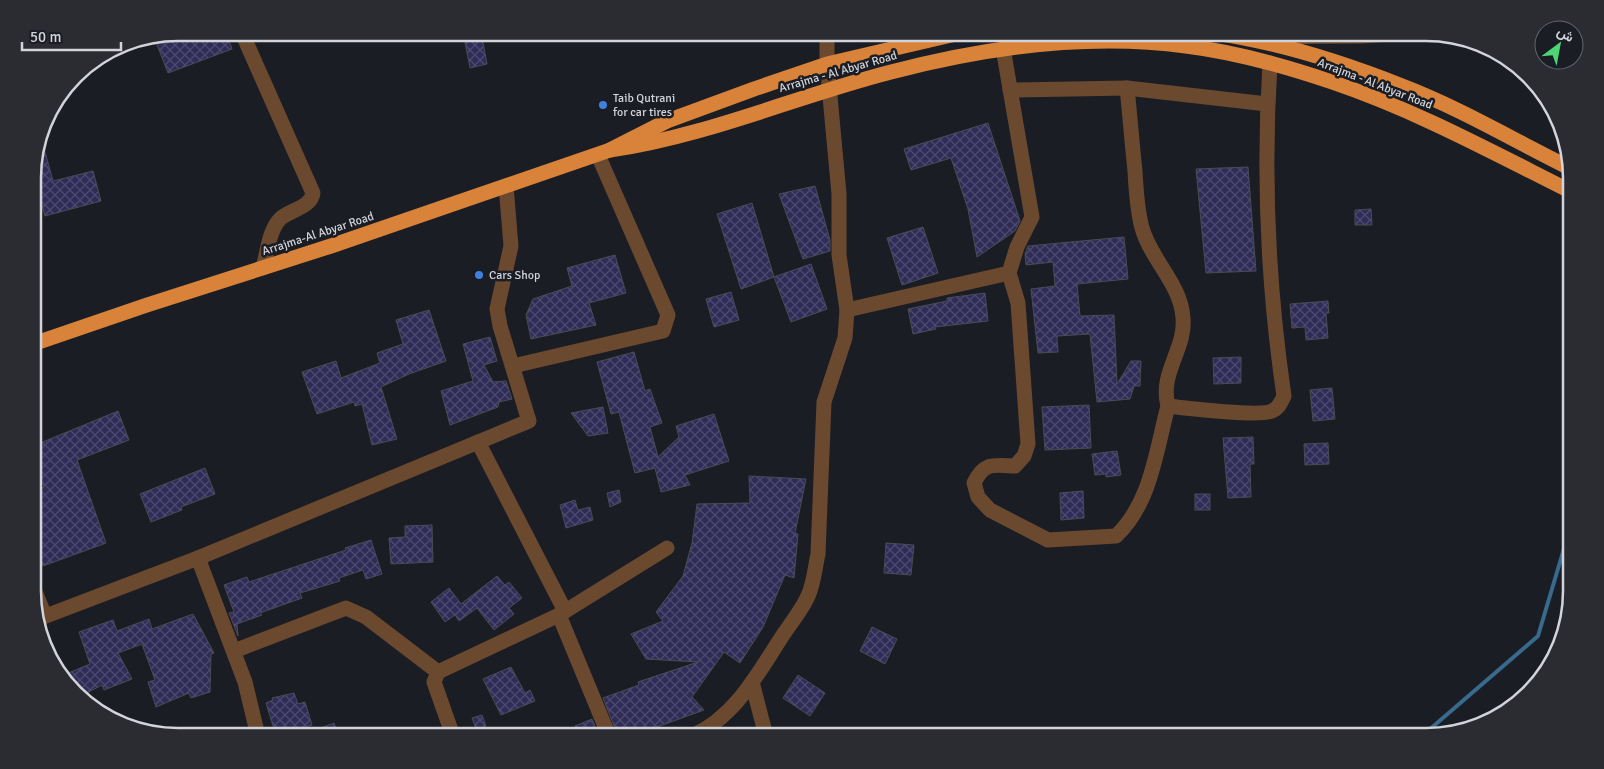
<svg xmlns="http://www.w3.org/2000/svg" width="1604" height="769" font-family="Signika,Vazirmatn,sans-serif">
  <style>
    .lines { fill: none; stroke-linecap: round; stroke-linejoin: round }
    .stream { stroke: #376a8c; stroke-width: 4 }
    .building { fill: url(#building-cross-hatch); stroke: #4b4b54 }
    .minor { stroke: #6b492f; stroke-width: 15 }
    .highway { stroke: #d9823a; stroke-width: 15 }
    .shop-dot { fill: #3f7fe0; stroke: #1b1d24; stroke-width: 2 }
    .labels { text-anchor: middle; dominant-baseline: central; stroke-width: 5; stroke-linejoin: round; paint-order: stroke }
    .street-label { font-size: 12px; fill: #d3d4d9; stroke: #1b1d24 }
    .poi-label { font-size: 12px; fill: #d3d4d9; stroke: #1b1d24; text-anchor: start }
    .rim { fill: none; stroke: #d3d4d9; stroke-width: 2.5 }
  </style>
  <defs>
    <pattern id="building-cross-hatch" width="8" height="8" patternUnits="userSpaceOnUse" patternTransform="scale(1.25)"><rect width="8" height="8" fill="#302c58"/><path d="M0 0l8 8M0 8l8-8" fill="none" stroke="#4d4a6f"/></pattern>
  </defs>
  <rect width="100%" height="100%" fill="#1b1d24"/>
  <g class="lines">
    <polyline class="stream" points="1422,736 1538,636 1571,525"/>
  </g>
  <g class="building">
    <polygon points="179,32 226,32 232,49 168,73 154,37"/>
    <polygon points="463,32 481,32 487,64 470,68"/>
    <polygon points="988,123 1020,221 1015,231 977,257 968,209 951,158 911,170 904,149"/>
    <polygon points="41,137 53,181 93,171 101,201 45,216 33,174"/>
    <polygon points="1248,167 1256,271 1206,273 1196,169"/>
    <polygon points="815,186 830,240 830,251 803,259 779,194"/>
    <polygon points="752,203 774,277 741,289 717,214"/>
    <polygon points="1371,209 1372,225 1355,225 1355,210"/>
    <polygon points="923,227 938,273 902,285 887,238"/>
    <polygon points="1124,237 1128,279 1077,284 1080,316 1114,315 1117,384 1131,361 1141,361 1140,386 1134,386 1130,399 1097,402 1090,334 1057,336 1058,352 1038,353 1031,289 1055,286 1053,262 1026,265 1025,254 1028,246"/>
    <polygon points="615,255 626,293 589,303 596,325 531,339 526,315 533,299 572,286 567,268"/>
    <polygon points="811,264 827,309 791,322 774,277"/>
    <polygon points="731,292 739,320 714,327 706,299"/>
    <polygon points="985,293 988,321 935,327 936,329 913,334 908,309 947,301 947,298"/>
    <polygon points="1328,301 1329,313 1326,313 1328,338 1306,340 1305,327 1292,328 1290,304"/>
    <polygon points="429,310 446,361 409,374 381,387 397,439 372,445 362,404 355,406 354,402 317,414 302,372 336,361 341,378 380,363 377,353 403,344 396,320"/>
    <polygon points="490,337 497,361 484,365 493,382 506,381 512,399 499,402 498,407 450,425 441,391 473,381 463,344"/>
    <polygon points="634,352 645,391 650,389 662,423 650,427 658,457 679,437 676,426 714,414 729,461 685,475 690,485 661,492 655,468 635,473 619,412 611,414 597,362"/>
    <polygon points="1241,357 1241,383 1214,384 1213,358"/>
    <polygon points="1332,388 1335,419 1313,421 1310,390"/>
    <polygon points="1089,405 1091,448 1045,450 1042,407"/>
    <polygon points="603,407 608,433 588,436 571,413"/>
    <polygon points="118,411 129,440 77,460 106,543 43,566 34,543 34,490 44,487 33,460 33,446"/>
    <polygon points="1253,437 1254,464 1250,464 1251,497 1228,498 1223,438"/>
    <polygon points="1328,443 1329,464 1305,465 1304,444"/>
    <polygon points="1117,451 1121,475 1106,477 1106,474 1095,475 1092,454"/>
    <polygon points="205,468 215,494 181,507 182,510 151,522 140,494"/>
    <polygon points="749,476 806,479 795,533 798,534 794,578 785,575 763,627 740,663 724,652 692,697 704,710 632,736 618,736 603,698 639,685 638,682 698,662 646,659 631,634 663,621 656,612 683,576 692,543 697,504 750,503"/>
    <polygon points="619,490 621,502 610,507 607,493"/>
    <polygon points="1083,491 1084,518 1061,520 1060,493"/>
    <rect x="1195" y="494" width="15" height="16"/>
    <polygon points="575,500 578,510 590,507 593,520 566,528 560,505"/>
    <polygon points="432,525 433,562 391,564 389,538 405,537 405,526"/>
    <polygon points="371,540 382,574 366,579 363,570 339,578 340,581 300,593 302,598 260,613 262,615 237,624 238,636 229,613 234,612 224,585 247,577 249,582 346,550 345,548"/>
    <polygon points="886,543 914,545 911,575 884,573"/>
    <polygon points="497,576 505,585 509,582 522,598 509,608 514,614 494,630 477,608 459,621 455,615 445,622 431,602 449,588 461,604"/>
    <polygon points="193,614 214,653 211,654 210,692 191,698 189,693 156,707 148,682 155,680 142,644 118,653 132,679 104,690 102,685 83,695 63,679 61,676 90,664 79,632 113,620 117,631 149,619 152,629"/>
    <polygon points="872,627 897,639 885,664 860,651"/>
    <polygon points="511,667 525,693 530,690 535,701 501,715 483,679"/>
    <polygon points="798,675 825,693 810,716 783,698"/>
    <polygon points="294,693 298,704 305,702 312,725 276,736 266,703 273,700 272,698"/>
    <polygon points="482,715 486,726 476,729 472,718"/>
    <polygon points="592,719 599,736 579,736 575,726"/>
    <polygon points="334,723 339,736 321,736 318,729"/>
  </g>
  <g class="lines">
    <g class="minor">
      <path d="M242,33L313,193C311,208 289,210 280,219C269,230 267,254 263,268"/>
      <polyline points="1253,37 1362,36 1403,33"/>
      <path d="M1127,88C1130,116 1132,143 1135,171C1136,190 1137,210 1142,228C1151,260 1181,284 1183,318C1186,349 1159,373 1168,406C1187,408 1259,417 1272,411C1279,408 1281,402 1284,396C1268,287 1263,174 1270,63"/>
      <polyline points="1010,90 1127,88 1267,104"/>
      <path d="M1009,273L1018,303L1028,444L1024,456L1015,466C993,465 984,462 974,483L978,497L990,510L1048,540L1116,536C1151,503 1156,451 1168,406"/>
      <polyline points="847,310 1009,273 1017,247 1032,217 1003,48"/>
      <polyline points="513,366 663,331 668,315 598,155"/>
      <polyline points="478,442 565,611"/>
      <polyline points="198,558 245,682 258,736"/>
      <polyline points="34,589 45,616"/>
      <polyline points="559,615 609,736"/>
      <polyline points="38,619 198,558 529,421 500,326 497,309 511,246 506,186"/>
      <polyline points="234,651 346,608 366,617 438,672"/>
      <polyline points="752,682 766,736"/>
      <polyline points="453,736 434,682 438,672 559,615 667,548"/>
      <path d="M692,736C734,718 757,675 781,638C790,624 802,610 808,596C814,583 815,567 818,554L824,402L845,338L847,310L839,255V194L827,64V33"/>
    </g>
    <g class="highway">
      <path d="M1215,33C1277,42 1344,63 1402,86C1460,108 1515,141 1570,168"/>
      <path d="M610,150C707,136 797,96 891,72C986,47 1088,33 1186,46C1235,52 1285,66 1332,82C1415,110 1492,152 1570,191"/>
      <polyline points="33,344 147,305 331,246 610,150 667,121 754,89 827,64 960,33"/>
    </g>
  </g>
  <g class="shop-dot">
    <circle cx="603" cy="105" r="5"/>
    <circle cx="479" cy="275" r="5"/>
  </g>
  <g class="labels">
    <g class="street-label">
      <text transform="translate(838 72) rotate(-16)">Arrajma - Al Abyar Road</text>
      <text transform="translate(1375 84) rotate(21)">Arrajma - Al Abyar Road</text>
      <text transform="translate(318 234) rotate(-18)">Arrajma-Al Abyar Road</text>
    </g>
    <g class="poi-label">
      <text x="613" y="98">Taib Qutrani<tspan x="613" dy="14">for car tires</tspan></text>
      <text x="489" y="275">Cars Shop</text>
    </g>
  </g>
  <path d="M0 0H1604V769H0ZM178 41H1426A137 137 0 0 1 1563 178V591A137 137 0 0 1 1426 728H178A137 137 0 0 1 41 591V178A137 137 0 0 1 178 41Z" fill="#2a2c32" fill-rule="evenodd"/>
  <path class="rim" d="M178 41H1426A137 137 0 0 1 1563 178V591A137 137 0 0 1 1426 728H178A137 137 0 0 1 41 591V178A137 137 0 0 1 178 41Z"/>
  <g transform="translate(1559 45) rotate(32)"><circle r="24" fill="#1b1d24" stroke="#65666c"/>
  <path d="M0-4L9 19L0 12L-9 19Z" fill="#4dd676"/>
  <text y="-8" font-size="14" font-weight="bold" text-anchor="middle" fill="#d3d4d9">ش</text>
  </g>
  <path d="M22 42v8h99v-8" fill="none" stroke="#d3d4d9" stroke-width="2.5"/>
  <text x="30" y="42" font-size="15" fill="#d3d4d9" stroke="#1b1d24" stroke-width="4" paint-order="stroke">50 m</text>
</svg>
